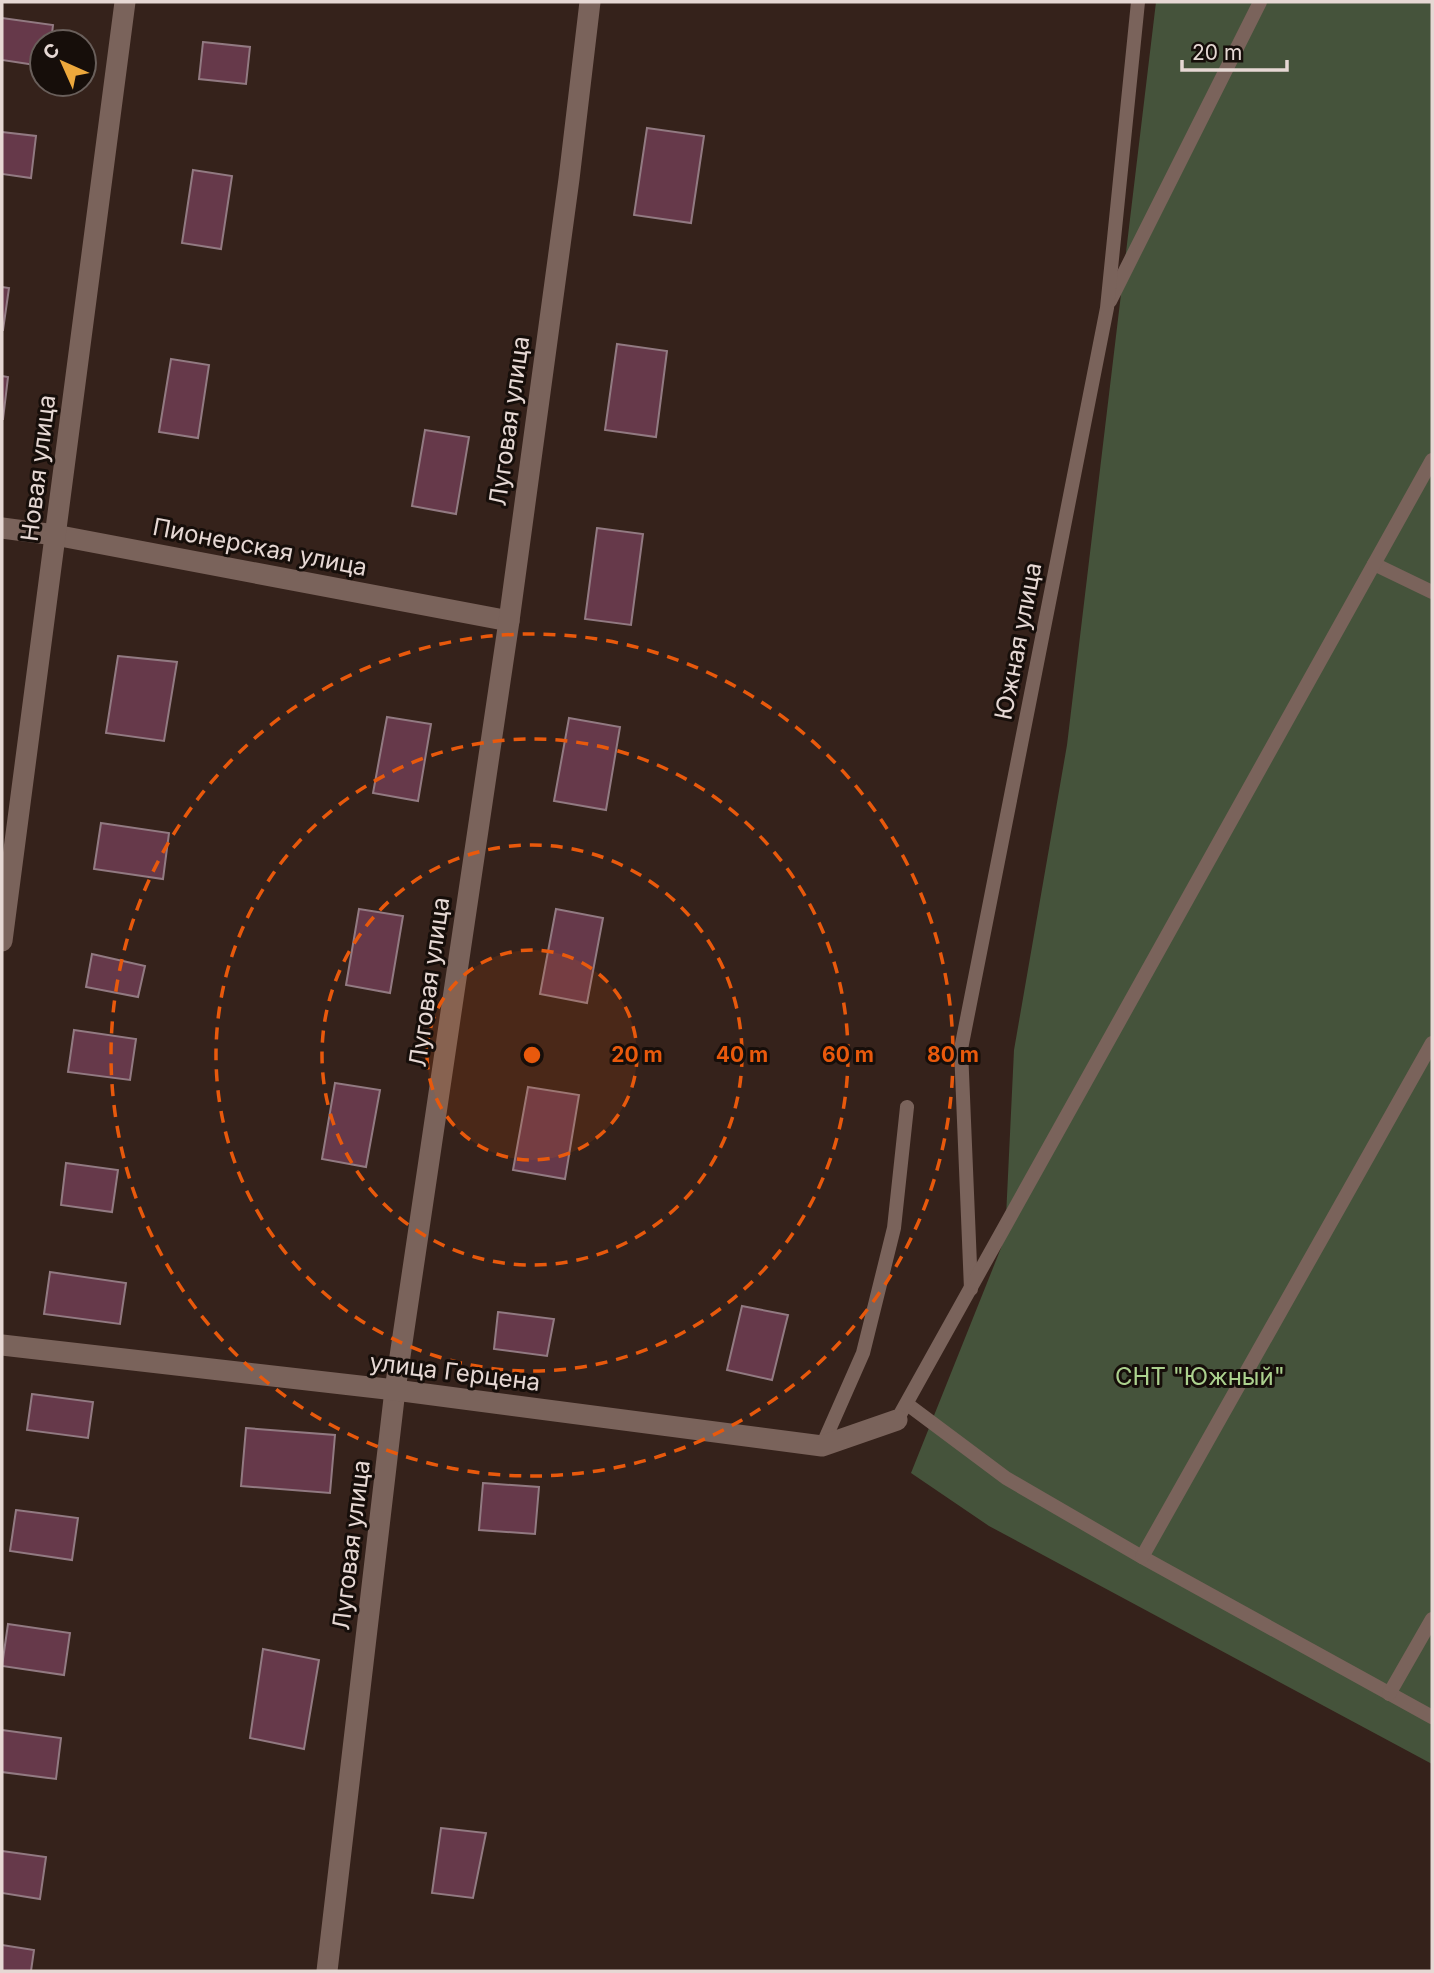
<svg xmlns="http://www.w3.org/2000/svg" width="1434" height="1973" font-family="Inter,sans-serif">
  <style>
    .green { fill: #45533b }
    .building { fill: #66394a; stroke: #927a82; stroke-width: 2 }
    .lines { fill: none; stroke-linecap: round; stroke-linejoin: round }
    .lane { stroke: #7a635b; stroke-width: 14 }
    .street { stroke: #7a635b; stroke-width: 21 }
    .secondary { stroke: #7a635b; stroke-width: 21 }
    .ring { fill: none; stroke: #e8590c; stroke-width: 3.5; stroke-dasharray: 12 9 }
    .labels { text-anchor: middle; dominant-baseline: central; stroke-width: 6; stroke-linejoin: round; paint-order: stroke }
    .street-label { font-size: 24px; fill: #e6d8d4; stroke: #160e0a }
    .park-label { font-size: 24px; fill: #acd18e; stroke: #160e0a }
    .centre { fill: #e8590c; stroke: #160e0a; stroke-width: 3.5 }
    .ring-label { font-size: 21px; text-anchor: middle; font-weight: bold; fill: #e8590c; stroke: #160e0a; stroke-width: 6; stroke-linejoin: round; paint-order: stroke }
  </style>
  <rect width="100%" height="100%" fill="#35221b"/>
  <polygon class="green" points="1156,2 1432,2 1432,1764 989,1526 911,1473 1005,1238 1014,1050 1067,745"/>
  <g class="building">
    <polygon points="2,18 53,25 51,42 42,42 42,66 2,60"/>
    <polygon points="203,42 250,47 246,84 199,79"/>
    <polygon points="647,128 704,136 691,223 634,215"/>
    <polygon points="2,132 36,136 31,178 2,174"/>
    <polygon points="193,170 232,176 221,249 182,243"/>
    <polygon points="2,287 9,288 3,330 2,330"/>
    <polygon points="617,344 667,351 656,437 605,430"/>
    <polygon points="171,359 209,365 198,438 159,432"/>
    <polygon points="2,376 8,377 3,419 2,419"/>
    <polygon points="425,430 469,437 456,514 412,506"/>
    <polygon points="597,528 643,534 631,625 585,619"/>
    <polygon points="118,656 177,662 164,741 106,733"/>
    <polygon points="387,717 431,724 418,801 373,793"/>
    <polygon points="569,718 620,727 606,810 554,801"/>
    <polygon points="101,823 169,833 163,879 94,869"/>
    <polygon points="359,909 403,916 390,993 346,985"/>
    <polygon points="556,909 603,918 587,1003 540,994"/>
    <polygon points="92,954 145,966 138,997 86,987"/>
    <polygon points="74,1030 136,1039 130,1080 68,1072"/>
    <polygon points="335,1083 380,1090 366,1167 322,1159"/>
    <polygon points="528,1087 579,1095 565,1179 513,1170"/>
    <polygon points="66,1163 118,1170 112,1212 61,1205"/>
    <polygon points="50,1272 126,1283 120,1324 44,1314"/>
    <polygon points="742,1306 788,1315 772,1380 727,1370"/>
    <polygon points="498,1312 554,1319 547,1356 494,1349"/>
    <polygon points="32,1394 93,1402 88,1438 27,1430"/>
    <polygon points="246,1428 335,1435 330,1493 241,1486"/>
    <polygon points="483,1483 539,1487 535,1534 479,1530"/>
    <polygon points="16,1510 78,1518 72,1560 10,1551"/>
    <polygon points="8,1624 70,1633 64,1675 2,1666"/>
    <polygon points="263,1649 319,1660 304,1749 250,1738"/>
    <polygon points="2,1730 61,1738 56,1779 2,1772"/>
    <polygon points="441,1828 486,1833 473,1898 432,1893"/>
    <polygon points="2,1851 46,1857 40,1899 2,1893"/>
    <polygon points="2,1945 34,1950 31,1971 2,1971"/>
  </g>
  <g class="lines">
    <g class="lane">
      <polyline points="1110,301 1260,2"/>
      <polyline points="1374,564 1432,592"/>
      <polyline points="971,1289 961,1049 1107,308 1138,2"/>
      <polyline points="907,1404 1006,1478 1142,1557 1432,1717"/>
      <polyline points="897,1420 1432,460"/>
      <polyline points="822,1446 863,1353 894,1228 907,1107"/>
      <polyline points="1142,1557 1432,1043"/>
      <polyline points="1389,1694 1432,1619"/>
    </g>
    <g class="street">
      <polyline points="2,528 55,535 509,621"/>
      <polyline points="2,941 125,2"/>
      <polyline points="327,1971 395,1390 509,621 569,179 590,2"/>
    </g>
    <polyline class="secondary" points="2,1345 395,1390 822,1446 897,1420"/>
  </g>
  <circle cx="532" cy="1055" r="105" fill="#e8590c" fill-opacity=".12"/>
  <g class="ring">
    <circle cx="532" cy="1055" r="105"/>
    <circle cx="532" cy="1055" r="210"/>
    <circle cx="532" cy="1055" r="316"/>
    <circle cx="532" cy="1055" r="421"/>
  </g>
  <g class="labels">
    <g class="street-label">
      <text transform="translate(509 421) rotate(-82)">Луговая улица</text>
      <text transform="translate(38 468) rotate(-83)">Новая улица</text>
      <text transform="translate(260 547) rotate(11)">Пионерская улица</text>
      <text transform="translate(1018 641) rotate(-79)">Южная улица</text>
      <text transform="translate(429 982) rotate(-82)">Луговая улица</text>
      <text transform="translate(455 1372) rotate(7)">улица Герцена</text>
      <text transform="translate(351 1545) rotate(-83)">Луговая улица</text>
    </g>
    <g class="park-label">
      <text x="1200" y="1376">СНТ "Южный"</text>
    </g>
  </g>
  <circle cx="532" cy="1055" r="10" class="centre"/>
  <g class="ring-label">
    <text x="637" y="1062">20 m</text>
    <text x="742" y="1062">40 m</text>
    <text x="848" y="1062">60 m</text>
    <text x="953" y="1062">80 m</text>
  </g>
  <rect width="1434" height="1973" fill="none" stroke="#e6d8d4" stroke-width="7"/>
  <g transform="translate(63 63) rotate(315)"><circle r="33" fill="#160e0a" stroke="#695f5b" stroke-width="2"/>
  <path d="M0-5L12 26L0 18L-12 26Z" fill="#eda83c"/>
  <text y="-10" font-size="19" font-weight="bold" text-anchor="middle" fill="#e6d8d4">С</text>
  </g>
  <path d="M1182 60v10h105v-10" fill="none" stroke="#e6d8d4" stroke-width="3.5"/>
  <text x="1192" y="60" font-size="21" fill="#e6d8d4" stroke="#160e0a" stroke-width="5" paint-order="stroke">20 m</text>
</svg>
